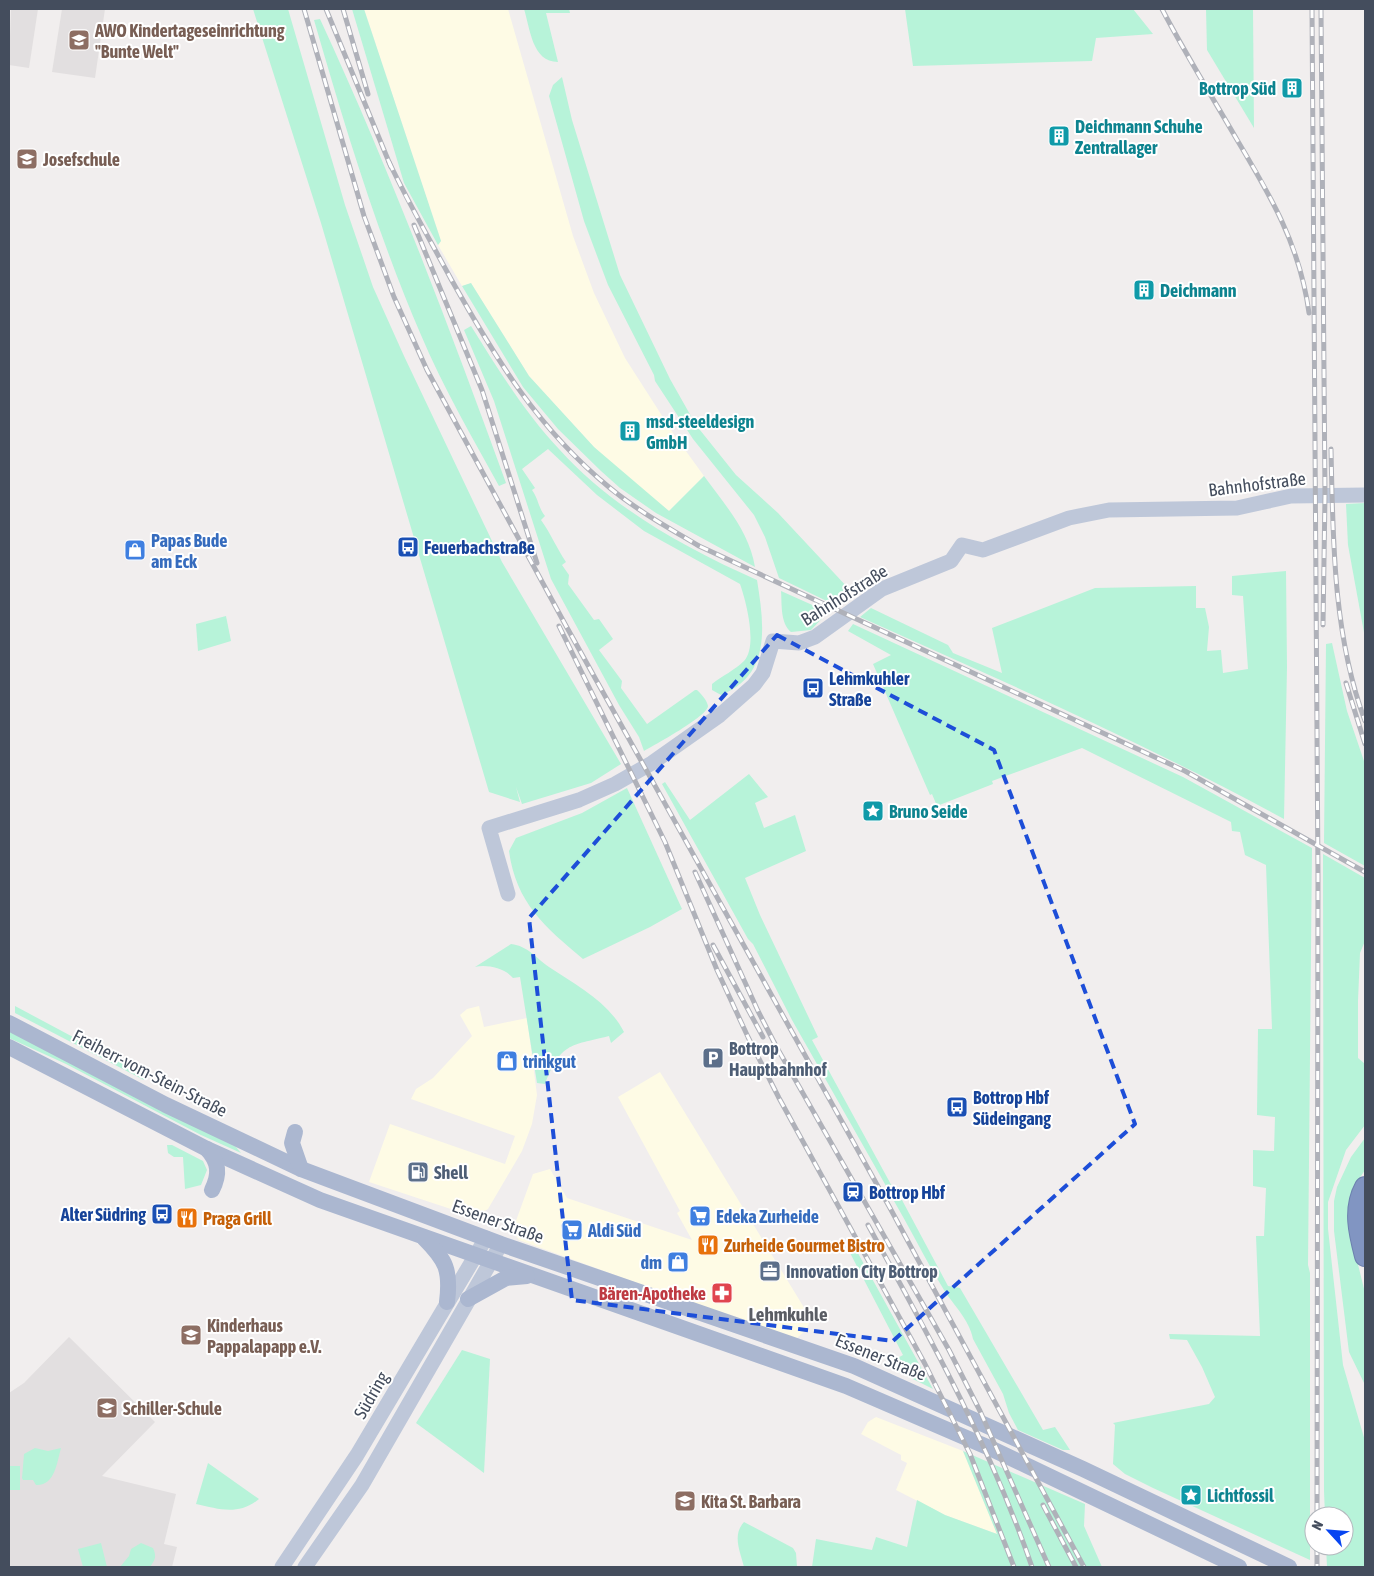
<svg xmlns="http://www.w3.org/2000/svg" width="1374" height="1576" font-family="'Asap Condensed',sans-serif">
  <style>
    .commercial { fill: #fefbe5 }
    .education { fill: #e2dfe0 }
    .green { fill: #b7f3d9 }
    .lines { fill: none; stroke-linecap: round; stroke-linejoin: round }
    .highway-casing { stroke: #6c80ae; stroke-width: 22 }
    .secondary { stroke: #bec7d9; stroke-width: 15 }
    .primary { stroke: #abb7d0; stroke-width: 16 }
    .highway { stroke: #8195c2; stroke-width: 20 }
    .rail-casing { stroke: #afb1b9; stroke-width: 5 }
    .rail { stroke: #fff; stroke-width: 3; stroke-dasharray: 9; stroke-linecap: butt }
    .marked { fill: none; stroke: #1d4ed8; stroke-width: 4; stroke-dasharray: 10 6; stroke-linejoin: round }
    .labels { text-anchor: middle; dominant-baseline: central; stroke-width: 4; stroke-linejoin: round; paint-order: stroke }
    .education-label { font-size: 18px; font-weight: bold; fill: #785e54; stroke: #fff; text-anchor: start }
    .culture-label { font-size: 18px; font-weight: bold; fill: #0d838f; stroke: #fff; text-anchor: start }
    .street-label { font-size: 18px; fill: #444d5d; stroke: #fff }
    .shop-label { font-size: 18px; font-weight: bold; fill: #366cbe; stroke: #fff; text-anchor: start }
    .transit-label { font-size: 18px; font-weight: bold; fill: #164399; stroke: #fff; text-anchor: start }
    .service-label { font-size: 18px; font-weight: bold; fill: #4e5e75; stroke: #fff; text-anchor: start }
    .food-label { font-size: 18px; font-weight: bold; fill: #c56008; stroke: #fff; text-anchor: start }
    .health-label { font-size: 18px; font-weight: bold; fill: #be3a42; stroke: #fff; text-anchor: end }
    .neighbourhood-label { font-size: 19px; font-weight: bold; fill: #5a5d64; stroke: #fff }
  </style>
  <rect width="100%" height="100%" fill="#f1eeee"/>
  <g class="commercial">
    <polygon points="364,9 508,9 573,236 594,293 625,358 675,436 704,476 669,511 633,483 594,447 529,376 471,283 462,286 438,245 441,241"/>
    <polygon points="479,1006 484,1027 527,1018 537,1095 532,1124 522,1151 488,1209 475,1217 369,1182 390,1124 505,1164 515,1136 411,1099 416,1089 433,1078 472,1036 460,1015 467,1009"/>
    <polygon points="660,1072 811,1319 806,1330 797,1338 788,1338 519,1240 515,1235 513,1229 533,1174 550,1169 567,1198 692,1240 677,1213 680,1211 618,1097"/>
    <polygon points="876,1417 963,1451 997,1534 945,1515 896,1490 907,1463 901,1460 901,1455 861,1434 868,1422"/>
  </g>
  <g class="education">
    <polygon points="11,9 38,9 29,68 9,65"/>
    <polygon points="62,9 105,9 95,78 52,72"/>
    <polygon points="69,1337 155,1422 102,1476 176,1494 164,1544 177,1547 172,1567 9,1567 9,1393 24,1383"/>
  </g>
  <g class="green">
    <polygon points="253,9 288,9 345,205 373,287 404,356 502,562 621,764 591,783 522,804 516,787 520,802 489,792 321,223"/>
    <polygon points="352,9 364,9 441,241 438,245 404,183"/>
    <path d="M524,9H569L570,13H546L558,62C532,62 530,28 524,9Z"/>
    <polygon points="905,9 1133,9 1153,34 1096,38 1092,61 913,66"/>
    <polygon points="1206,9 1253,9 1254,128 1207,50"/>
    <path d="M320,19C390,170 449,326 506,483L499,486C472,437 443,387 421,335C377,233 345,127 314,20Z"/>
    <polygon points="562,77 572,120 620,275 670,379 696,425 736,475 778,513 849,589 835,605 779,578 765,537 754,515 693,439 655,381 654,375 608,285 584,221 549,96 553,85"/>
    <path d="M471,283L529,376L594,447L669,511L704,476C725,505 749,531 755,567L656,513L620,488L601,471L558,429L523,387L462,286Z"/>
    <path d="M471,326C498,369 524,412 559,449C612,508 685,548 757,580C764,624 772,675 721,695L712,690V684C722,676 735,670 744,661C758,646 746,601 740,584L644,531L597,495L548,449L522,469L535,488L532,490C539,500 538,507 545,516L541,520C551,534 556,547 566,562L562,565L569,575L568,584L594,620L599,619L613,639L599,650L622,681L621,688L647,724L695,690H697C701,694 707,700 708,706C708,716 653,746 644,751L639,737L619,705L551,579L494,401L464,330Z"/>
    <polygon points="1365,503 1365,638 1348,545 1346,504"/>
    <path d="M1286,571L1287,667L1284,819C1146,744 1003,681 860,617L871,608L948,645L953,653L1002,673L992,628L1095,588L1196,586V608H1205L1209,627L1207,651L1221,650L1223,673L1248,669L1243,596L1232,595V576Z"/>
    <path d="M781,591L828,612L811,630L791,632C780,623 782,604 781,591Z"/>
    <polygon points="226,616 231,641 198,651 196,624"/>
    <polygon points="853,624 1183,777 1312,848 1308,1265 1310,1273 1310,1560 1153,1488 1125,1474 1113,1464 1115,1425 1113,1423 1209,1404 1215,1397 1202,1367 1187,1340 1170,1339 1169,1334 1260,1336 1256,1236 1264,1236 1266,1188 1253,1186 1253,1150 1274,1151 1275,1117 1257,1115 1258,1029 1272,1029 1266,865 1245,855 1240,832 1232,831 1231,822 1082,748 992,781 993,784 937,806 932,794 930,795 873,664 891,655 848,631"/>
    <polygon points="1332,643 1347,711 1365,764 1365,866 1324,843 1326,644"/>
    <polygon points="749,774 768,797 755,803 764,828 795,815 806,851 745,878 760,915 818,1037 812,1040 894,1190 890,1193 792,1020 753,944 748,939 662,784 665,782 690,820"/>
    <path d="M627,788L682,909L650,927L583,959C545,927 516,903 509,851L516,838L582,813Z"/>
    <polygon points="1323,854 1365,878 1365,941 1360,953 1358,1001 1358,1058 1365,1064 1365,1125 1346,1150 1328,1202 1328,1229 1343,1365 1365,1441 1365,1567 1327,1567 1326,1546 1344,1546 1344,1516 1325,1516 1324,1491"/>
    <path d="M511,944C528,946 536,958 549,967C577,986 608,1001 624,1032L611,1043L609,1036C569,1046 561,1043 545,1084L537,1083L520,977L513,978C505,968 486,964 475,967Z"/>
    <polygon points="15,1006 146,1076 144,1080 15,1013"/>
    <polygon points="9,1030 236,1147 241,1153 201,1135 66,1064 9,1038"/>
    <polygon points="1365,1138 1365,1170 1359,1179 1354,1248 1365,1293 1365,1385 1349,1352 1334,1231 1334,1201 1337,1187 1351,1157"/>
    <polygon points="167,1145 172,1145 203,1161 207,1170 201,1185 185,1189 183,1157 174,1157 168,1153"/>
    <path d="M902,1200L948,1286L960,1288L1043,1430L1055,1427L1070,1450H1063L1018,1430L1009,1413L1003,1394L973,1339C969,1319 954,1306 944,1290C926,1261 911,1230 894,1201Z"/>
    <polygon points="854,1246 933,1389 891,1368 892,1361 903,1355 848,1249"/>
    <polygon points="462,1350 490,1359 484,1473 416,1423"/>
    <path d="M35,1448L48,1451L61,1448C57,1462 55,1486 36,1485L33,1480H23L22,1478L24,1454Z"/>
    <polygon points="963,1451 1085,1504 1084,1526 1102,1567 812,1567 816,1539 872,1550 876,1537 907,1547 917,1500 945,1515 997,1534"/>
    <path d="M208,1463L259,1499C238,1516 219,1509 196,1504Z"/>
    <rect x="9" y="1466" width="11" height="24"/>
    <path d="M744,1522L793,1548L796,1553L797,1567H744C740,1551 732,1535 744,1522Z"/>
    <polygon points="101,1543 107,1567 83,1567 78,1549"/>
    <path d="M141,1543L153,1548C157,1557 155,1560 150,1567H120L129,1556L131,1549Z"/>
  </g>
  <g class="lines">
    <g class="highway-casing">
      <path id="highway" d="M1365,1187C1353,1209 1359,1233 1365,1256"/>
    </g>
    <g class="secondary">
      <polyline points="508,894 489,828 579,800 615,784 652,763 720,715 754,685 763,673 773,641 799,643 815,637 882,589 951,561 962,545 983,550 1069,518 1109,510 1237,508 1291,496 1365,495"/>
      <polyline points="282,1567 357,1455 486,1238"/>
      <polyline points="305,1567 362,1485 501,1244"/>
    </g>
    <g class="primary">
      <polyline points="9,1023 166,1105 301,1169 501,1244 854,1366 1083,1469 1289,1567"/>
      <polyline points="9,1047 207,1149 320,1200 846,1386 992,1449 1239,1567"/>
      <polyline points="295,1132 292,1143 301,1169"/>
      <path d="M207,1149C219,1162 220,1174 212,1190"/>
      <path d="M424,1238C446,1260 451,1270 447,1302"/>
      <polyline points="468,1299 506,1278 527,1276"/>
    </g>
    <use href="#highway" class="highway"/>
    <g class="rail-casing">
      <g id="rail">
        <polyline points="304,9 364,216 394,297 427,370 565,624 890,1208 1084,1567"/>
        <polyline points="326,9 391,167"/>
        <polyline points="343,9 368,94"/>
        <path d="M1162,9C1185,53 1211,95 1236,138C1270,195 1300,245 1309,313"/>
        <polyline points="1312,9 1318,877 1317,1516"/>
        <polyline points="1321,9 1325,495 1323,625"/>
        <path d="M389,162C408,202 430,240 451,279C496,359 538,429 610,488C638,511 669,528 699,546L1185,771L1365,872"/>
        <polyline points="414,225 482,390 537,563"/>
        <path d="M1331,449C1333,541 1333,634 1365,721"/>
        <polyline points="559,626 665,842 717,970 748,1037 779,1098 925,1364 970,1454 1014,1567"/>
        <polyline points="1346,683 1365,744"/>
        <polyline points="695,872 758,1011 776,1046 949,1350 980,1411 1049,1567"/>
        <polyline points="713,945 763,1037"/>
        <path d="M868,1225C929,1336 991,1447 1032,1567"/>
        <polyline points="1043,1505 1076,1567"/>
        <polyline points="1317,1546 1317,1567"/>
      </g>
    </g>
    <use href="#rail" class="rail"/>
  </g>
  <path class="marked" d="M777,635L994,750L1135,1124L893,1341L572,1300L529,918Z"/>
  <defs>
    <g id="school-square" transform="scale(1.125)"><rect x="-9" y="-9" width="18" height="18" rx="4" fill="#8d6e63" stroke="#fff"/><path d="M0-5L7-2L0 1L-7-2ZM-4 1L0 2.5L4 1V4Q0 6-4 4Z" fill="#fff"/></g>
    <g id="building-square" transform="scale(1.125)"><rect x="-9" y="-9" width="18" height="18" rx="4" fill="#0f9aa8" stroke="#fff"/><path d="M-4-6H4V6H1V3H-1V6H-4ZM-2.5-4.3h1.7v1.8h-1.7ZM.8-4.3h1.7v1.8H.8ZM-2.5-1h1.7V.8h-1.7ZM.8-1h1.7V.8H.8Z" fill="#fff"/></g>
    <g id="bus-square" transform="scale(1.125)"><rect x="-9" y="-9" width="18" height="18" rx="4" fill="#1a4fb4" stroke="#fff"/><path d="M-5-6H5V4H4V6H2V4H-2V6H-4V4H-5ZM-3.5-4V0h7V-4ZM-3.5 1.2v1.5H-2V1.2ZM2 1.2v1.5H3.5V1.2Z" fill="#fff"/></g>
    <g id="shop-square" transform="scale(1.125)"><rect x="-9" y="-9" width="18" height="18" rx="4" fill="#3f7fe0" stroke="#fff"/><path d="M-5-2.5h2.3a2.7 3.5 0 0 1 5.4 0H5L5.5 6h-11ZM-1.5-2.5h3a1.5 2.3 0 0 0-3 0Z" fill="#fff"/></g>
    <g id="sight-square" transform="scale(1.125)"><rect x="-9" y="-9" width="18" height="18" rx="4" fill="#0f9aa8" stroke="#fff"/><path d="M0-6L1.8-2.2L6-1.7L2.9 1.2L3.7 5.4L0 3.3L-3.7 5.4L-2.9 1.2L-6-1.7L-1.8-2.2Z" fill="#fff"/></g>
    <g id="parking-square" transform="scale(1.125)"><rect x="-9" y="-9" width="18" height="18" rx="4" fill="#5c6f8a" stroke="#fff"/><path d="M-3.5-5.5H1a3.5 3.5 0 0 1 0 7H-1V5.5H-3.5ZM-1-3.4V-.6H.8a1.4 1.4 0 0 0 0-2.8Z" fill="#fff"/></g>
    <g id="fuel-square" transform="scale(1.125)"><rect x="-9" y="-9" width="18" height="18" rx="4" fill="#5c6f8a" stroke="#fff"/><path d="M-5.5-6h7V0h2V4h1.3V-2.5L3-4.5l.8-.8L6-3V5H2.5V1h-1V6h-7ZM-4.2-4.7v3.2H.2V-4.7Z" fill="#fff"/></g>
    <g id="station-square" transform="scale(1.125)"><rect x="-9" y="-9" width="18" height="18" rx="4" fill="#1a4fb4" stroke="#fff"/><path d="M-3-6H3Q5-6 5-4V2Q5 4 3 4L4.5 6H3L1.5 4h-3L-3 6H-4.5L-3 4Q-5 4-5 2V-4Q-5-6-3-6ZM-3.5-4v3h7v-3ZM-3.5 1v1.5H-2V1ZM2 1v1.5H3.5V1Z" fill="#fff"/></g>
    <g id="supermarket-square" transform="scale(1.125)"><rect x="-9" y="-9" width="18" height="18" rx="4" fill="#3f7fe0" stroke="#fff"/><path d="M-6-5.5h2.5l.6 2H6L4.5 2H-2.5L-4.4-4H-6ZM-1.5 3.2a1.3 1.3 0 1 0 .1 0ZM3 3.2a1.3 1.3 0 1 0 .1 0Z" fill="#fff"/></g>
    <g id="restaurant-square" transform="scale(1.125)"><rect x="-9" y="-9" width="18" height="18" rx="4" fill="#e8710a" stroke="#fff"/><path d="M-5-6h1v4h1v-4h1v4h1v-4h1v5L-1.5 .5V6h-2V.5L-5-1ZM5-6V6H3V1.5H1.5Q1.5-4 5-6Z" fill="#fff"/></g>
    <g id="office-square" transform="scale(1.125)"><rect x="-9" y="-9" width="18" height="18" rx="4" fill="#5c6f8a" stroke="#fff"/><path d="M-6-3h4V-5.5h4V-3h4V5H-6ZM-1-4.5V-3h2v-1.5ZM-6 0V1H6V0Z" fill="#fff"/></g>
    <g id="pharmacy-square" transform="scale(1.125)"><rect x="-9" y="-9" width="18" height="18" rx="4" fill="#e0444e" stroke="#fff"/><path d="M-2-6h4v4h4v4h-4v4h-4v-4h-4v-4h4Z" fill="#fff"/></g>
  </defs>
  <g fill-rule="evenodd">
    <use href="#school-square" x="79" y="40"/>
    <use href="#building-square" x="1292" y="88"/>
    <use href="#building-square" x="1059" y="136"/>
    <use href="#school-square" x="27" y="159"/>
    <use href="#building-square" x="1144" y="290"/>
    <use href="#building-square" x="630" y="431"/>
    <use href="#bus-square" x="408" y="547"/>
    <use href="#shop-square" x="135" y="550"/>
    <use href="#bus-square" x="813" y="688"/>
    <use href="#sight-square" x="873" y="811"/>
    <use href="#parking-square" x="713" y="1058"/>
    <use href="#shop-square" x="507" y="1061"/>
    <use href="#bus-square" x="957" y="1107"/>
    <use href="#fuel-square" x="418" y="1172"/>
    <use href="#station-square" x="853" y="1192"/>
    <use href="#bus-square" x="162" y="1214"/>
    <use href="#supermarket-square" x="700" y="1216"/>
    <use href="#restaurant-square" x="187" y="1218"/>
    <use href="#supermarket-square" x="572" y="1230"/>
    <use href="#restaurant-square" x="708" y="1245"/>
    <use href="#shop-square" x="678" y="1262"/>
    <use href="#office-square" x="770" y="1271"/>
    <use href="#pharmacy-square" x="722" y="1293"/>
    <use href="#school-square" x="191" y="1335"/>
    <use href="#school-square" x="107" y="1408"/>
    <use href="#sight-square" x="1191" y="1495"/>
    <use href="#school-square" x="685" y="1501"/>
  </g>
  <g class="labels">
    <g class="education-label">
      <text x="95" y="30">AWO Kindertageseinrichtung<tspan x="95" dy="21">"Bunte Welt"</tspan></text>
      <text x="43" y="159">Josefschule</text>
      <text x="207" y="1325">Kinderhaus<tspan x="207" dy="21">Pappalapapp e.V.</tspan></text>
      <text x="123" y="1408">Schiller-Schule</text>
      <text x="701" y="1501">Kita St. Barbara</text>
    </g>
    <g class="culture-label">
      <text x="1276" y="88" text-anchor="end">Bottrop Süd</text>
      <text x="1075" y="126">Deichmann Schuhe<tspan x="1075" dy="21">Zentrallager</tspan></text>
      <text x="1160" y="290">Deichmann</text>
      <text x="646" y="421">msd-steeldesign<tspan x="646" dy="21">GmbH</tspan></text>
      <text x="889" y="811">Bruno Seide</text>
      <text x="1207" y="1495">Lichtfossil</text>
    </g>
    <g class="street-label">
      <text transform="translate(1257 484) rotate(-7)">Bahnhofstraße</text>
      <text transform="translate(844 595) rotate(-32)">Bahnhofstraße</text>
      <text transform="translate(150 1073) rotate(27)">Freiherr-vom-Stein-Straße</text>
      <text transform="translate(498 1221) rotate(20)">Essener Straße</text>
      <text transform="translate(881 1357) rotate(22)">Essener Straße</text>
      <text transform="translate(371 1395) rotate(-60)">Südring</text>
    </g>
    <g class="shop-label">
      <text x="151" y="540">Papas Bude<tspan x="151" dy="21">am Eck</tspan></text>
      <text x="523" y="1061">trinkgut</text>
      <text x="716" y="1216">Edeka Zurheide</text>
      <text x="588" y="1230">Aldi Süd</text>
      <text x="662" y="1262" text-anchor="end">dm</text>
    </g>
    <g class="transit-label">
      <text x="424" y="547">Feuerbachstraße</text>
      <text x="829" y="678">Lehmkuhler<tspan x="829" dy="21">Straße</tspan></text>
      <text x="973" y="1097">Bottrop Hbf<tspan x="973" dy="21">Südeingang</tspan></text>
      <text x="869" y="1192">Bottrop Hbf</text>
      <text x="146" y="1214" text-anchor="end">Alter Südring</text>
    </g>
    <g class="service-label">
      <text x="729" y="1048">Bottrop<tspan x="729" dy="21">Hauptbahnhof</tspan></text>
      <text x="434" y="1172">Shell</text>
      <text x="786" y="1271">Innovation City Bottrop</text>
    </g>
    <g class="food-label">
      <text x="203" y="1218">Praga Grill</text>
      <text x="724" y="1245">Zurheide Gourmet Bistro</text>
    </g>
    <g class="health-label">
      <text x="706" y="1293">Bären-Apotheke</text>
    </g>
    <g class="neighbourhood-label">
      <text x="788" y="1314">Lehmkuhle</text>
    </g>
  </g>
  <rect width="1374" height="1576" fill="none" stroke="#444d5d" stroke-width="20"/>
  <g transform="translate(1329 1531) rotate(296)"><circle r="24" fill="#ffffff" stroke="#b4b8be"/>
  <path d="M0-4L9 19L0 12L-9 19Z" fill="#0745f1"/>
  <text y="-8" font-size="14" font-weight="bold" text-anchor="middle" fill="#444d5d">N</text>
  </g>
</svg>
